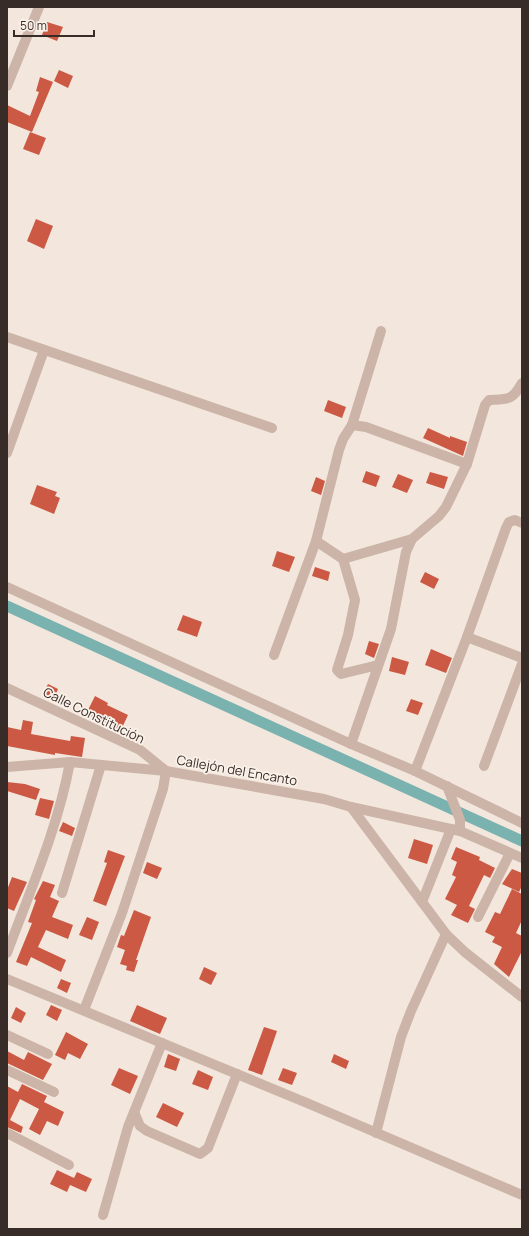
<svg xmlns="http://www.w3.org/2000/svg" width="529" height="1236" font-family="Manrope,sans-serif">
  <style>
    .lines { fill: none; stroke-linecap: round; stroke-linejoin: round }
    .canal { stroke: #7ab2b0; stroke-width: 11 }
    .building { fill: #cb5943 }
    .minor { stroke: #ccb5a8; stroke-width: 10 }
    .labels { text-anchor: middle; dominant-baseline: central; stroke-width: 3.5; stroke-linejoin: round; paint-order: stroke }
    .street-label { font-size: 13px; fill: #382c28; stroke: #faf1e9 }
  </style>
  <rect width="100%" height="100%" fill="#f3e7dd"/>
  <g class="lines">
    <polyline class="canal" points="7,606 522,841"/>
  </g>
  <g class="building">
    <polygon points="47,22 63,27 57,41 42,35"/>
    <polygon points="59,70 73,76 68,88 54,81"/>
    <polygon points="40,77 53,82 32,132 7,122 7,105 30,116 39,92 36,91"/>
    <polygon points="30,132 46,138 39,155 23,149"/>
    <polygon points="36,219 53,226 44,249 27,241"/>
    <polygon points="328,400 346,407 342,418 324,411"/>
    <polygon points="428,428 450,438 450,436 467,442 463,456 423,438"/>
    <polygon points="366,471 380,476 376,487 362,482"/>
    <polygon points="430,472 448,477 444,489 426,483"/>
    <polygon points="398,474 413,480 407,493 392,487"/>
    <polygon points="316,477 325,481 321,495 311,491"/>
    <polygon points="37,485 57,492 55,496 60,498 54,514 30,504"/>
    <polygon points="277,551 295,557 289,572 272,566"/>
    <polygon points="315,567 330,572 328,581 312,576"/>
    <polygon points="425,572 439,579 434,589 420,582"/>
    <polygon points="183,615 202,622 197,637 177,630"/>
    <polygon points="369,641 379,644 374,658 365,654"/>
    <polygon points="431,649 452,658 446,673 425,665"/>
    <polygon points="392,657 409,662 405,675 389,671"/>
    <polygon points="48,684 58,689 54,699 43,694"/>
    <polygon points="95,696 108,703 107,705 128,715 121,730 91,716 92,714 87,712"/>
    <polygon points="411,699 423,703 418,715 406,711"/>
    <polygon points="23,720 33,722 31,734 70,741 71,736 85,738 82,757 55,753 55,755 7,746 7,727 21,730"/>
    <polygon points="7,782 25,784 40,789 36,800 7,791"/>
    <polygon points="40,798 54,801 49,819 35,815"/>
    <polygon points="63,822 75,828 72,836 59,831"/>
    <polygon points="414,839 433,845 427,864 408,858"/>
    <polygon points="456,847 480,857 479,860 495,868 490,878 484,875 469,906 475,909 468,923 451,915 457,905 445,899 456,877 452,875 457,862 451,859"/>
    <polygon points="108,850 125,856 106,906 93,901 107,863 104,862"/>
    <polygon points="147,862 162,868 157,879 143,873"/>
    <polygon points="512,869 522,873 522,886 519,892 502,884"/>
    <polygon points="12,877 27,882 14,911 7,908 7,890"/>
    <polygon points="43,881 55,885 50,897 59,901 52,917 73,925 68,939 46,930 38,947 66,960 61,972 31,957 27,966 16,962 32,923 28,922 36,900 34,899"/>
    <polygon points="512,889 522,894 522,920 516,933 522,936 522,951 509,977 494,964 502,947 492,942 495,937 485,932 495,912 500,914"/>
    <polygon points="134,910 151,917 136,960 138,960 134,972 126,970 127,966 120,964 125,950 117,947 121,935 124,936"/>
    <polygon points="87,917 99,922 92,940 79,935"/>
    <polygon points="204,967 217,973 211,985 199,979"/>
    <polygon points="61,979 71,983 67,993 57,988"/>
    <polygon points="51,1005 62,1010 57,1021 46,1015"/>
    <polygon points="137,1005 167,1018 160,1034 130,1021"/>
    <polygon points="16,1007 26,1013 21,1023 11,1018"/>
    <polygon points="264,1027 277,1031 262,1075 248,1070"/>
    <polygon points="66,1032 88,1044 80,1059 68,1053 65,1060 55,1055"/>
    <polygon points="7,1051 24,1060 28,1052 52,1064 43,1080 7,1063"/>
    <polygon points="168,1054 180,1059 176,1071 164,1067"/>
    <polygon points="334,1054 349,1061 346,1069 331,1062"/>
    <polygon points="119,1068 138,1076 130,1094 111,1085"/>
    <polygon points="283,1068 297,1073 292,1085 278,1080"/>
    <polygon points="198,1070 213,1077 208,1090 192,1084"/>
    <polygon points="22,1084 47,1096 44,1102 64,1112 58,1126 47,1121 40,1135 29,1129 39,1109 20,1099 10,1120 23,1127 21,1133 7,1127 7,1086 18,1092"/>
    <polygon points="163,1103 184,1113 177,1127 156,1117"/>
    <polygon points="57,1170 74,1178 77,1172 92,1179 86,1192 70,1185 67,1192 50,1184"/>
  </g>
  <g class="lines">
    <g class="minor">
      <polyline points="7,86 39,7"/>
      <polyline points="7,337 272,428"/>
      <polyline points="352,425 381,331"/>
      <polyline points="7,453 44,350"/>
      <path d="M467,464L485,405L489,400C508,399 512,401 522,383"/>
      <polyline points="316,541 343,559 355,600 348,635 337,670 341,674 378,665"/>
      <polyline points="343,559 412,539"/>
      <polyline points="7,587 351,744 415,771 522,823"/>
      <polyline points="467,637 522,658"/>
      <polyline points="274,655 316,541 339,450 343,439 352,425 366,427 467,464 446,507 439,516 412,539 406,552 391,629 351,744"/>
      <polyline points="7,688 140,750 166,771 163,789 122,913 84,1010"/>
      <polyline points="484,766 522,664"/>
      <polyline points="7,767 70,762 166,771 324,799 351,807 460,831 522,858"/>
      <polyline points="415,771 467,637 506,528 509,522 515,520 522,523"/>
      <polyline points="447,786 460,820 460,831"/>
      <polyline points="351,807 446,934 466,953 522,997"/>
      <polyline points="62,893 101,765"/>
      <polyline points="422,902 451,829"/>
      <polyline points="478,917 510,853"/>
      <path d="M7,953C30,891 58,828 70,762"/>
      <polyline points="7,979 307,1103 522,1195"/>
      <polyline points="7,1035 48,1054"/>
      <polyline points="7,1070 54,1092"/>
      <polyline points="134,1112 140,1126 147,1131 200,1154 208,1148 237,1074"/>
      <polyline points="7,1133 69,1165"/>
      <polyline points="376,1133 401,1037 411,1011 446,934"/>
      <polyline points="103,1215 128,1127 162,1043"/>
    </g>
  </g>
  <g class="labels">
    <g class="street-label">
      <text transform="translate(94 715) rotate(26)">Calle Constitución</text>
      <text transform="translate(237 770) rotate(10)">Callejón del Encanto</text>
    </g>
  </g>
  <rect width="529" height="1236" fill="none" stroke="#382c28" stroke-width="16"/>
  <path d="M14 30v6h80v-6" fill="none" stroke="#382c28" stroke-width="2"/>
  <text x="20" y="30" font-size="12" fill="#382c28" stroke="#faf1e9" stroke-width="3" paint-order="stroke">50 m</text>
</svg>
